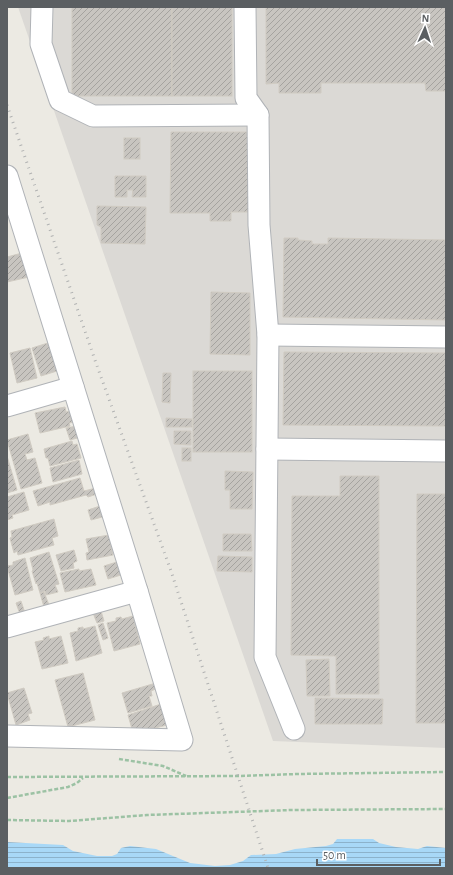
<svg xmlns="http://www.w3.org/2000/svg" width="453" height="875" font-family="'Alegreya Sans',sans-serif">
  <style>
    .industrial { fill: #dbd9d5 }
    .water { fill: url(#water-rules) }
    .building { fill: url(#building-hatch); stroke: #d0cbc2 }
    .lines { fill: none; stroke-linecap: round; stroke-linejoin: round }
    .minor-casing { stroke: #b0b3b7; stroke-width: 23 }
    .path { stroke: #9cc2a4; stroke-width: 2.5; stroke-dasharray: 4 2; stroke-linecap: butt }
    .minor { stroke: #fff; stroke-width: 21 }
    .rail { stroke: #b1b2b2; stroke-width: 3; stroke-dasharray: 1 5; stroke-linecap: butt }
  </style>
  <defs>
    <pattern id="water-rules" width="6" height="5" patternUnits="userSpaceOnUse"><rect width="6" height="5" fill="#a8d8f7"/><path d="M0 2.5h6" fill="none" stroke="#8cb2cb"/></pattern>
    <pattern id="building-hatch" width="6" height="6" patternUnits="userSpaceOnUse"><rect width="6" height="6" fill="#c8c5c0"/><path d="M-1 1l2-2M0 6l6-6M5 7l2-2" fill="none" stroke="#a5a39f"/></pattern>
  </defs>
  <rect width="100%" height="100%" fill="#eceae3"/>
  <polygon class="industrial" points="18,7 446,7 446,748 273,741"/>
  <polygon class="water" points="337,839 373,839 379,843 396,847 418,849 427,846 446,848 446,868 7,868 7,842 63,845 73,851 97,856 112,856 117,854 121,848 130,846 156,849 190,863 215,866 230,865 243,861 251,855 276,854 295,849 326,846 333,844"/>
  <g class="building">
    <rect x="72" y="7" width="100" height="89"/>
    <rect x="172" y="7" width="60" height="89"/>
    <polygon points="266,7 446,7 446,91 426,91 425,83 321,83 321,93 279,93 279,83 266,84"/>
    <polygon points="171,132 251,132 251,212 231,212 231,221 210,221 210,213 170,213"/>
    <rect x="124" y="138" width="16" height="21"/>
    <polygon points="115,176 146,176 146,197 132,197 133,190 127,190 127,197 115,197"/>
    <polygon points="97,206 146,207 145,244 101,243 101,227 97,225"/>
    <polygon points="284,238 298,238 298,240 312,241 312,244 328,244 328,238 446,240 446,326 446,320 283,317"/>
    <polygon points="22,253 29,277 7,282 7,257"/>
    <polygon points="211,292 250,293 250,355 210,354"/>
    <polygon points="51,342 60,370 41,376 32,348"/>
    <polygon points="30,348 37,378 17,383 10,353"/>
    <polygon points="284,352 446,353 446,426 283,425"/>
    <rect x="193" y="371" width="59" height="81"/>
    <polygon points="163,373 171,373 170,403 162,402"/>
    <polygon points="65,407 66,412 72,411 75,422 69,423 70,426 40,433 35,413"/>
    <polygon points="166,418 192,419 192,427 166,427"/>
    <polygon points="77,426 81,437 70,440 66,428"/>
    <polygon points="174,431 191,431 191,445 174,444"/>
    <polygon points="28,434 33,452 25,454 27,460 35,458 42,483 21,489 7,440"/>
    <polygon points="72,441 73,445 77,444 81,458 50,466 48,458 46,458 44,449"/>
    <rect x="182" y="448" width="9" height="13"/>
    <polygon points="7,456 17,490 7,493"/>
    <polygon points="79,460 82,474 53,482 50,468"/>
    <polygon points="225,471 253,472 252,509 230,509 230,490 225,490"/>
    <polygon points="340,476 379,476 379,694 336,694 336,656 291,655 292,496 340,496"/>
    <polygon points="80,478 84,491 96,488 97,494 88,497 86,495 50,505 50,502 38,506 33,491"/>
    <polygon points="24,492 29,510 12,515 13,518 7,520 7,497"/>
    <polygon points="417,494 446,494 446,723 416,723"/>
    <polygon points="103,505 106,516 91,520 88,510"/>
    <polygon points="54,519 58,536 52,538 54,545 18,555 17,551 14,553 10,538 12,537 11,531"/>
    <polygon points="223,534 251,534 252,551 223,551"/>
    <polygon points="109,535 113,555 87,560 86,553 89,552 86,539"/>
    <polygon points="74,550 77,561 73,563 74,568 61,571 56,555"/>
    <polygon points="49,552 59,584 55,585 58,592 46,595 45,591 40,593 37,583 36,584 32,571 33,570 30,558"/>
    <polygon points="218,556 252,557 252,572 217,571"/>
    <polygon points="25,558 33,590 15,595 7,566 13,565 13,562"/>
    <polygon points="120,561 124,574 108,579 104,566"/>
    <polygon points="79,569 79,571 91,569 96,585 65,592 60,573"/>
    <polygon points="44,592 49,605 44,607 40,593"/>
    <polygon points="21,601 25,613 20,614 16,603"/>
    <polygon points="101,611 104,621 97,623 93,613"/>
    <polygon points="133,616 140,644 114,651 107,623 116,621 116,618 121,617 122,619"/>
    <polygon points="103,623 108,638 103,640 98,625"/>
    <polygon points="95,626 102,653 76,661 70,633 78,631 78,628 83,627 83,629"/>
    <polygon points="49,636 49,639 61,636 68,663 42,669 35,642 44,640 43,638"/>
    <polygon points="329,659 330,696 307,696 306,660"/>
    <polygon points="83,673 95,720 68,727 55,680"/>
    <polygon points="156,683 158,688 151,691 152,696 149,696 152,706 128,713 122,693"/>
    <polygon points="24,688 32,713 28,714 30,720 16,725 7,693"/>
    <polygon points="315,698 383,699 382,724 315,724"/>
    <polygon points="161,704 167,725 147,730 146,727 137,731 132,729 128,715"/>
  </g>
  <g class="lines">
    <g class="minor-casing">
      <g id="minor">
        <polyline points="42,7 41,44 60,100 93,116 258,115"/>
        <polyline points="245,7 246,98 258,115 259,225 268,335 265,657 294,729"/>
        <polyline points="7,176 137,591 182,740 7,736"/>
        <polyline points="268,335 446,337"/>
        <polyline points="7,406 73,387"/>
        <polyline points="267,449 446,451"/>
        <polyline points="7,627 137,591"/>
      </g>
    </g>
    <g class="path">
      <polyline points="119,759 163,766 186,776"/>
      <polyline points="7,777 238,776 297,774 446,772"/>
      <polyline points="7,798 68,787 77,783 83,778"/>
      <polyline points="7,820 69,821 147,815 292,810 446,809"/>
    </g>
    <use href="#minor" class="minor"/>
    <polyline class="rail" points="7,105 96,363 171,571 268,868"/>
  </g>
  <rect width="453" height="875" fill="none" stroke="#5b5f62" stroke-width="16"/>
  <g transform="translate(425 28) rotate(3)" stroke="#ffffff" stroke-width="3" paint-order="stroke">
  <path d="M0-3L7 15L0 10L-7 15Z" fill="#5b5f62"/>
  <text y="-6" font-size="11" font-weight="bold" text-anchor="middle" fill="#5b5f62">N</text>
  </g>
  <path d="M317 859v6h123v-6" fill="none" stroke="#5b5f62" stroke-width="2"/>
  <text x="323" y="859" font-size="12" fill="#5b5f62" stroke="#ffffff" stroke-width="3" paint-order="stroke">50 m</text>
</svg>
